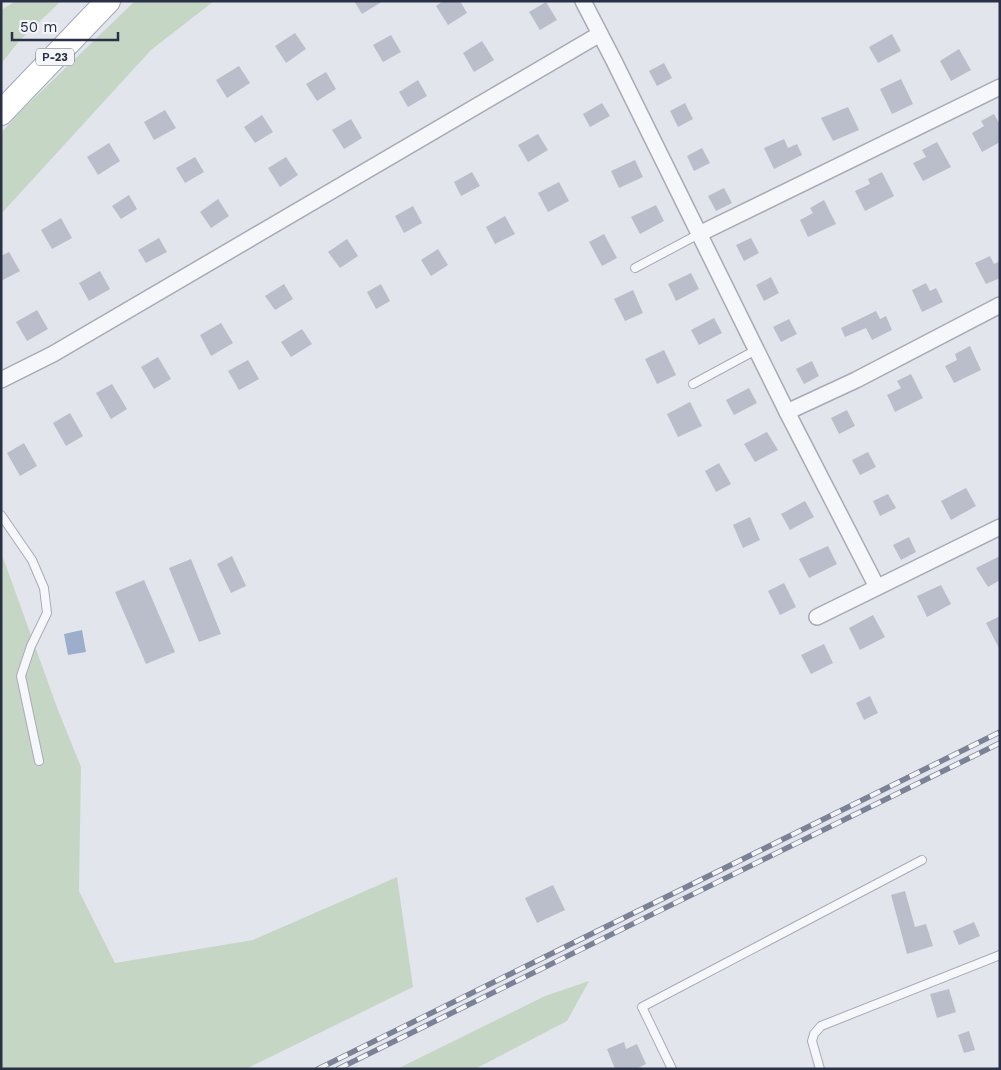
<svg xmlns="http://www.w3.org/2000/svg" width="1001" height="1070" font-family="'Work Sans',sans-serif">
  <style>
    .green { fill: #c6d6c4 }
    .water { fill: #9daecd }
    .building { fill: #babeca }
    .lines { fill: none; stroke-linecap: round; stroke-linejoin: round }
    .lane-casing { stroke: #a8abb7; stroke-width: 10 }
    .street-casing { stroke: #a8abb7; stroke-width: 18 }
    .primary-casing { stroke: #a2a8b8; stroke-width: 26 }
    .lane { stroke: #f6f7fa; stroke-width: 8 }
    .street { stroke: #f6f7fa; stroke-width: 15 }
    .primary { stroke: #fff; stroke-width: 24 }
    .rail-casing { stroke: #7c8296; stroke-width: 5.5 }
    .rail { stroke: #f3f5f9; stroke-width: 4; stroke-dasharray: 11; stroke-linecap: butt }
    .labels { text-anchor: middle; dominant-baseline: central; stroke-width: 4; stroke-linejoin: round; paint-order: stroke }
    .shield { fill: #f3f5f9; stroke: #666b7b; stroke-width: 1 }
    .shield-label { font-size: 11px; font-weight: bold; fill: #2a3045 }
  </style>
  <rect width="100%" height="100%" fill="#e3e5ec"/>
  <g class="green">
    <polygon points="16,1 61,1 19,41 1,64 1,10"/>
    <polygon points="135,1 214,1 151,50 1,214 1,133 24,108"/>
    <polygon points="1,552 58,710 81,767 79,891 115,963 253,940 397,877 413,987 246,1069 1,1069"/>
    <polygon points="589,981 567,1021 475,1069 397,1069 545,996"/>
  </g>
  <polygon class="water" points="82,630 86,652 68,655 64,634"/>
  <g class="building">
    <polygon points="354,1 383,1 362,14"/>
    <polygon points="443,1 460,1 467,13 448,25 436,6"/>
    <polygon points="546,2 557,20 540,30 529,12"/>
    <polygon points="295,33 306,49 286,63 275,46"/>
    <polygon points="892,34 901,51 878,63 869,47"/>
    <polygon points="391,35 401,52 383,62 373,45"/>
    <polygon points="482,41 494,60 474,72 463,53"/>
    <polygon points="959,49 971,70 951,81 940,61"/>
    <polygon points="664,63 672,78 657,86 649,71"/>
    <polygon points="239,66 250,83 227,98 216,80"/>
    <polygon points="326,72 336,89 317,101 306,84"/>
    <polygon points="901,79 913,104 892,114 880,89"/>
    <polygon points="418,80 427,96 408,107 399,92"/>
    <polygon points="602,103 610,116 590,127 583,114"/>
    <polygon points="685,103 693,119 678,127 670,111"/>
    <polygon points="848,107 859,130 833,141 821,118"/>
    <polygon points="165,110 176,128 154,140 144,122"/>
    <polygon points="994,114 1000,125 1000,142 982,152 972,133 984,126 981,121"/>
    <polygon points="262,115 273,132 255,143 244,127"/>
    <polygon points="351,119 362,138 344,149 332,130"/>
    <polygon points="538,134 548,150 528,162 518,145"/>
    <polygon points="784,139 788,148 797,144 802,155 774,169 764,148"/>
    <polygon points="937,142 951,167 923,181 913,163 926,157 922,150"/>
    <polygon points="109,143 120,161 98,175 87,157"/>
    <polygon points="702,148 710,163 694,171 687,156"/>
    <polygon points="195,157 204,172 185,183 176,168"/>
    <polygon points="286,157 298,175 280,187 268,168"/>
    <polygon points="635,160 643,177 619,188 611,171"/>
    <polygon points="472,172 480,186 461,196 454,182"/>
    <polygon points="882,172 894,196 865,211 855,191 870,184 868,179"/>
    <polygon points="559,182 569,201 548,212 538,193"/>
    <polygon points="724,188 732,203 716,211 708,196"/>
    <polygon points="129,195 137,209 121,219 112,206"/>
    <polygon points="218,199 229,216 211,228 200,212"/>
    <polygon points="824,200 836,224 808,237 800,220 813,213 810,208"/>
    <polygon points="656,205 664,221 640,234 631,217"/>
    <polygon points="413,206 422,223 404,233 395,216"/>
    <polygon points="505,216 515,234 495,244 486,227"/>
    <polygon points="61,218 72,238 52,249 41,230"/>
    <polygon points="604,234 617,258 602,266 589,242"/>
    <polygon points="159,238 167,252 146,263 138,250"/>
    <polygon points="751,238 759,253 744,261 736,245"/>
    <polygon points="347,239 358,256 340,268 328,252"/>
    <polygon points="438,249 448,265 431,276 421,260"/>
    <polygon points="9,252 20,271 1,281 1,256"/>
    <polygon points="990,256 994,264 1000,261 1000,278 986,284 975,263"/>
    <polygon points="100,271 110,289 89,301 79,283"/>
    <polygon points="691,273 699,289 676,301 668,284"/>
    <polygon points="771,277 779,293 764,301 756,285"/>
    <polygon points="926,283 930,291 936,288 943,302 922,312 912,290"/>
    <polygon points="284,284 293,299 275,310 265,296"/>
    <polygon points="381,284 390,301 376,309 367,292"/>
    <polygon points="633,290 643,313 625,321 614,299"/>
    <polygon points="37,310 48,329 27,341 16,322"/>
    <polygon points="876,311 880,319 886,316 892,330 872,340 866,328 845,337 841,328"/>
    <polygon points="714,318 722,333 699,345 691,330"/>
    <polygon points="789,319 797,334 781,342 773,327"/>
    <polygon points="221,323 233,343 211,356 200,335"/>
    <polygon points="302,329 312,344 291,357 281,342"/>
    <polygon points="970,346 981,370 954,383 945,366 957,360 955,354"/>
    <polygon points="664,350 676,375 657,384 645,359"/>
    <polygon points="158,357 171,379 154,389 141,367"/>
    <polygon points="248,360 259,379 239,390 228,371"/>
    <polygon points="812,361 819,376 804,384 796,369"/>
    <polygon points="911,374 923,398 895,412 887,395 901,388 897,381"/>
    <polygon points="112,384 127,409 111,419 96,393"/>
    <polygon points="749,388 757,403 734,415 726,400"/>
    <polygon points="690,402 702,426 678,437 667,414"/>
    <polygon points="847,410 855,426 839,434 831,418"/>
    <polygon points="70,413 83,436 66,446 53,423"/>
    <polygon points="767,432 778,450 755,462 744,444"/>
    <polygon points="24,443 37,466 20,476 7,453"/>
    <polygon points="868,452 876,467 860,475 852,460"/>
    <polygon points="719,463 731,484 716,492 705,471"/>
    <polygon points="966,488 976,506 951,520 941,501"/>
    <polygon points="888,494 896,508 880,516 873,501"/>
    <polygon points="805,501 814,517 790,530 781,514"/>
    <polygon points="750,517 760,540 743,548 733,525"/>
    <polygon points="909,537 916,552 901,560 893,545"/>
    <polygon points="828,546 837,564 809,578 799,559"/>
    <polygon points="232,556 246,586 231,593 217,564"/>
    <polygon points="1000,556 1000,580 988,587 976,568"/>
    <polygon points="191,559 221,634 199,642 169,568"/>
    <polygon points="144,580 175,652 146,664 115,592"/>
    <polygon points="784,583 796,607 780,615 768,591"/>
    <polygon points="941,585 951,604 927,617 917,596"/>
    <polygon points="873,615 885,637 860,650 849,628"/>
    <polygon points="1000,616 1000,650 986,623"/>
    <polygon points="824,644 833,663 811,674 801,655"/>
    <polygon points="870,696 878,713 864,720 856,703"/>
    <polygon points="553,885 565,910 537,923 525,898"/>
    <polygon points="905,891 915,927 926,924 933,946 907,954 891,895"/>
    <polygon points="974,922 980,936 959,945 953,931"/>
    <polygon points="949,989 956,1012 937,1018 930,994"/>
    <polygon points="969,1031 975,1050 964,1053 958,1035"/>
    <polygon points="624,1042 626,1049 637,1044 646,1064 636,1069 615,1069 607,1049"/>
  </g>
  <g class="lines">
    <g class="lane-casing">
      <g id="lane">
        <polyline points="635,268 699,234"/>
        <polyline points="693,384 756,350"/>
        <polyline points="1,515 32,560 44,588 47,613 31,646 21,676 39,761"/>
        <polyline points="672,1069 642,1007 922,860"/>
        <polyline points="820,1069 812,1041 814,1034 821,1026 1000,955"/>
      </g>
    </g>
    <g class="street-casing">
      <g id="street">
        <polyline points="583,1 613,59 787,412 877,587"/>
        <polyline points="699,234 1000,87"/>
        <polyline points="1,380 53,354 600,34"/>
        <polyline points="787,412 856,380 1000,305"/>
        <polyline points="817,617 1000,527"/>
      </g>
    </g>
    <g class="primary-casing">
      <polyline id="primary" points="1,113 108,1"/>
    </g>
    <use href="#lane" class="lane"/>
    <use href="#street" class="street"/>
    <use href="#primary" class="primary"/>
    <g class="rail-casing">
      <g id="rail">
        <polyline points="318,1069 1000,732"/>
        <polyline points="338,1069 1000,743"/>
      </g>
    </g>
    <use href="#rail" class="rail"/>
  </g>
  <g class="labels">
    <rect class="shield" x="36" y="48.5" width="38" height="17" rx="4"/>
    <g class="shield-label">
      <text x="55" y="57">Р-23</text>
    </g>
  </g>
  <rect width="1001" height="1070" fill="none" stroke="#2a3045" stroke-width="5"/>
  <path d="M12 32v8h106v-8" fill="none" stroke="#2a3045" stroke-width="2.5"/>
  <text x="20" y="32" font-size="15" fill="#2a3045" stroke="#f3f5f9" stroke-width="4" paint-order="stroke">50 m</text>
</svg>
